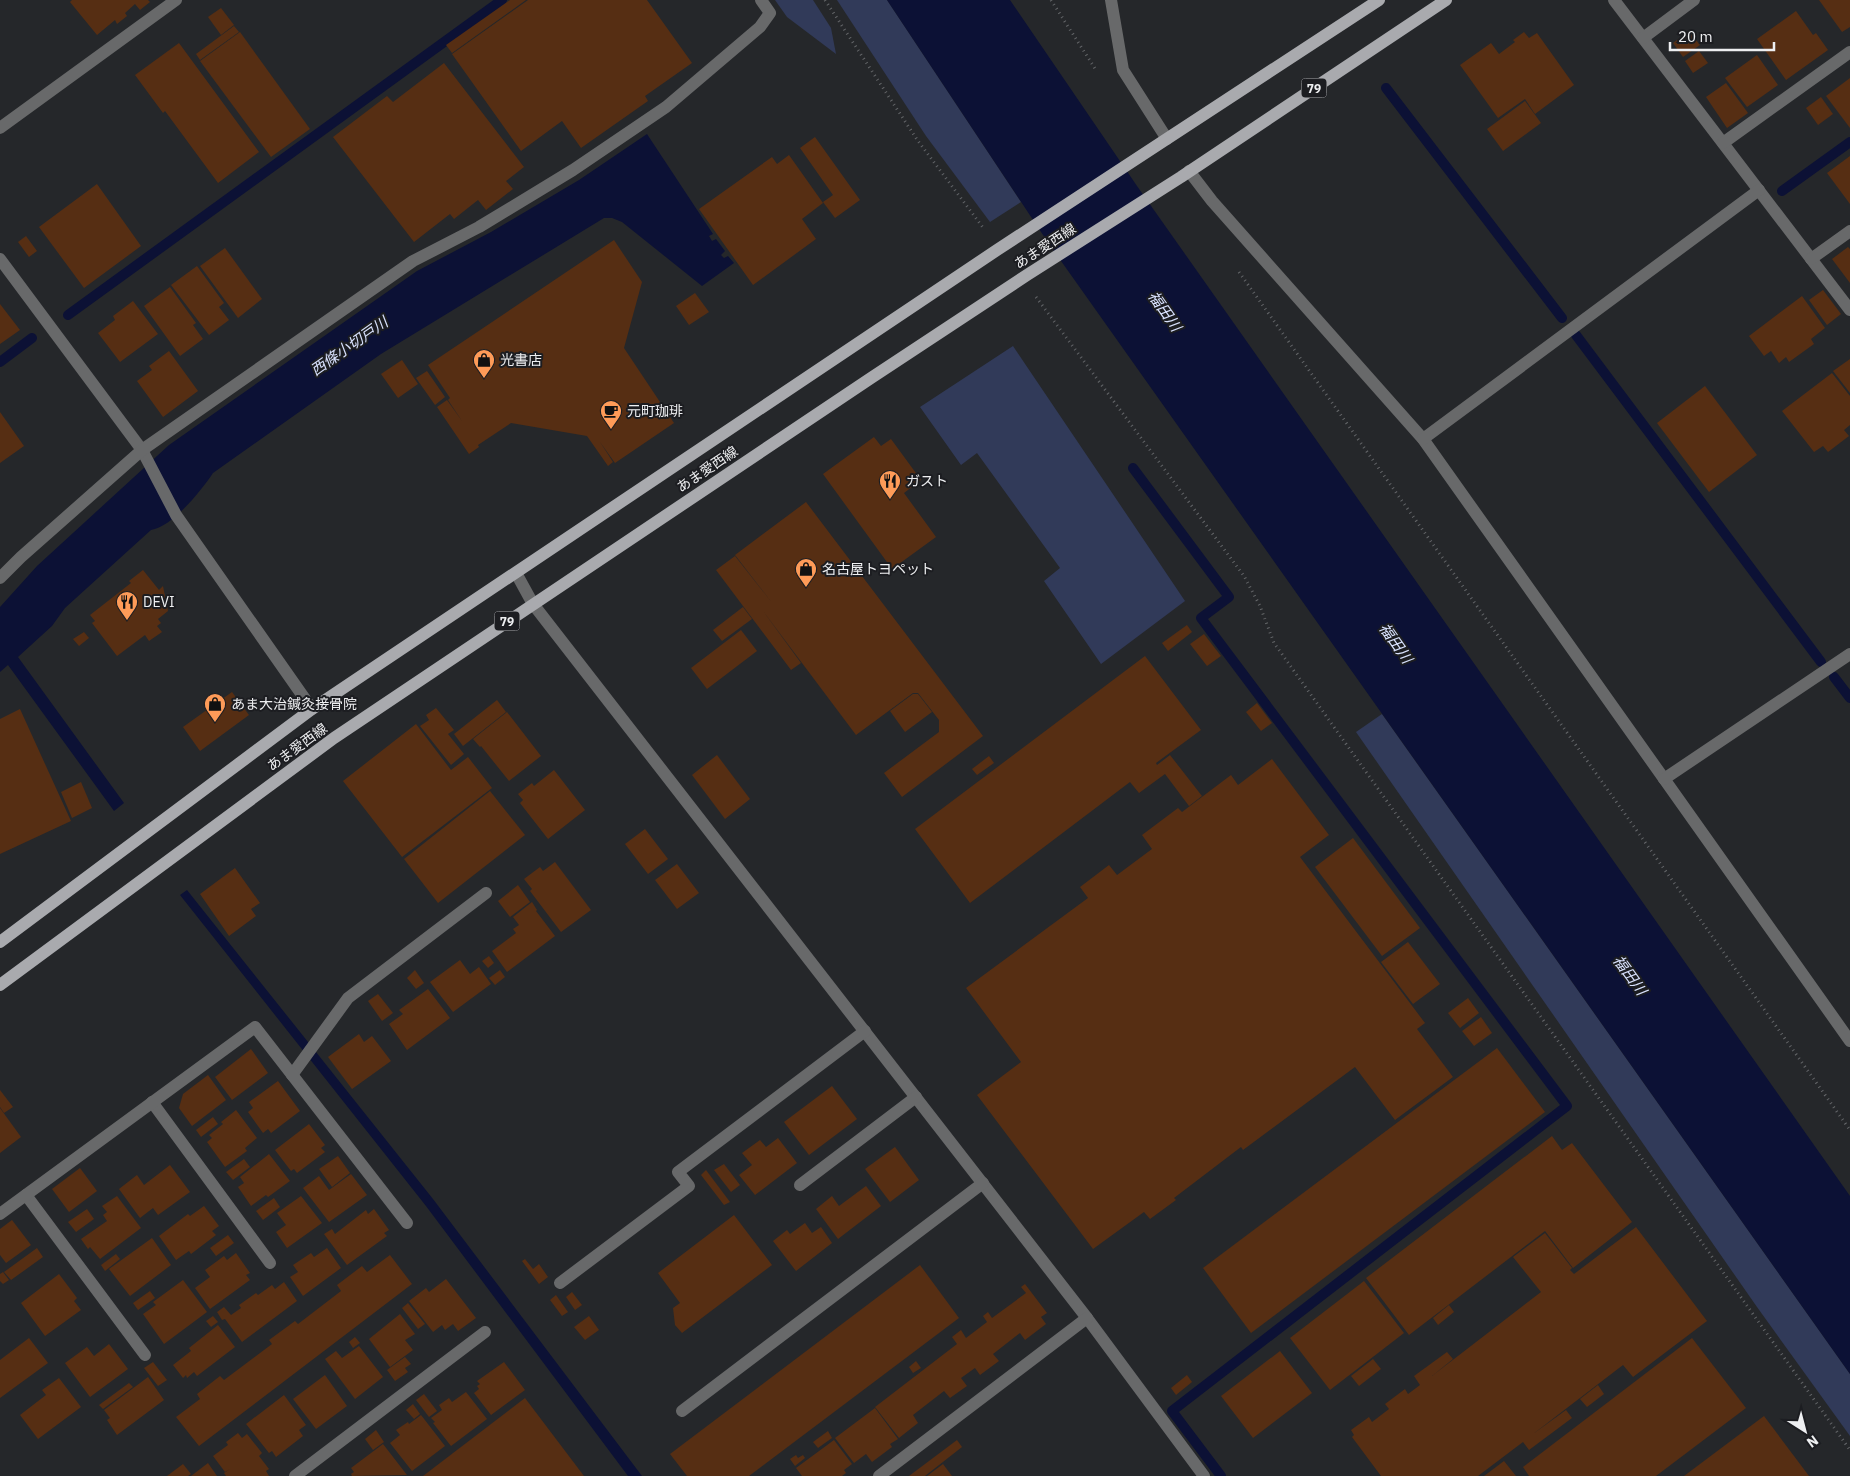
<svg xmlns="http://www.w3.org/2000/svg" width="1850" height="1476" font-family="'IBM Plex Sans','Noto Sans JP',sans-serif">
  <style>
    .green { fill: #313a59 }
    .water { fill: #0c1135 }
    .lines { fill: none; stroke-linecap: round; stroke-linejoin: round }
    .stream { stroke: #0c1135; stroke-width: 10 }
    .building { fill: #562e13 }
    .path { stroke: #646669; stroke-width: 3; stroke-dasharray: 1 4; stroke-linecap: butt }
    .minor { stroke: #68696a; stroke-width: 12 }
    .major { stroke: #a9aaae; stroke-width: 12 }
    .labels { text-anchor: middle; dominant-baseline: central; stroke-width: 4; stroke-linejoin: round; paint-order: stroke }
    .shield { fill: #1c1d21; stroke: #afb0b3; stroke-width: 1 }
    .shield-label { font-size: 12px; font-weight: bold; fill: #eeeff1 }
    .street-label { font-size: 14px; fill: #eeeff1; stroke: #1c1d21 }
    .poi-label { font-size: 14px; fill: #eeeff1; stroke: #1c1d21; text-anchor: start }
    .water-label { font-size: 15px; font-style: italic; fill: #d9e2fe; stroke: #1c1d21 }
  </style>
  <rect width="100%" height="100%" fill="#25272a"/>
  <g class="green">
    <polygon points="775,0 813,0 831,28 836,54 787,17"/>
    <polygon points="837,0 887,0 1021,202 990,222 926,136"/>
    <polygon points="1013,346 1185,601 1101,664 1044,581 1060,568 977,453 961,465 920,407"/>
    <polygon points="1382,714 1850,1374 1850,1436 1757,1307 1356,732"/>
  </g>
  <g class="water">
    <polygon points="887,0 1010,0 1137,186 1850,1196 1850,1374 1049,244"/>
    <path d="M647,134L713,234L709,236L712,241L716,239L725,251L721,255L724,258L728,256L734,263L702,286L622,222L612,218H604L381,354L213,473C201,491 172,527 151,530L65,608L52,626L18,657L124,803L114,811L8,665L0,672V607L37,566L169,445L417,271L491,232L579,180Z"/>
    <polygon points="187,890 433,1199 642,1476 628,1476 426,1206 180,895"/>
  </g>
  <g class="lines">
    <g class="stream">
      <polyline points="1386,88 1562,318"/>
      <polyline points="1782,191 1850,142"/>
      <polyline points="68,315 502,0"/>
      <polyline points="1576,335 1821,662"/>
      <polyline points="0,362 32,338"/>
      <polyline points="1133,468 1229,597 1201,618 1567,1106 1172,1411 1221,1476"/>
      <polyline points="1834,677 1850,698"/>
    </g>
  </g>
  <g class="building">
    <polygon points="72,0 148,0 150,2 140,10 135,4 125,13 127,16 117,24 115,20 97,35 70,2"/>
    <polygon points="510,0 526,0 452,53 446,45"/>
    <polygon points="528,0 647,0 692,63 645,96 648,101 581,148 562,121 521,151 452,54"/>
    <polygon points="1819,0 1850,0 1850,27 1842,32"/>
    <polygon points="221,8 234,25 221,35 208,17"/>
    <polygon points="1796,11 1813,35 1816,33 1828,50 1786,80 1757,39"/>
    <polygon points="234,26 239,32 200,60 196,54"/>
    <polygon points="1689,31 1700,45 1683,57 1673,43"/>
    <polygon points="240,32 310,129 271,157 200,61"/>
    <polygon points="1524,32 1529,38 1537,33 1574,85 1535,114 1525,99 1498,118 1460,65 1491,43 1499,54 1515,42 1513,40"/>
    <polygon points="179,43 259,152 218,183 165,111 163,113 135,75"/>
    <polygon points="1699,51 1708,63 1693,73 1685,61"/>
    <polygon points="1757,55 1778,85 1747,107 1725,78"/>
    <polygon points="444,63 524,167 506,181 513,189 486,210 478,200 454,219 450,214 414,242 333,137 387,96 393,102"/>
    <polygon points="1850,78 1850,128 1826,96"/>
    <polygon points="1726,83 1748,113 1727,128 1706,97"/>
    <polygon points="1821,97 1833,114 1818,125 1806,108"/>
    <polygon points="1525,101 1541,123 1503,151 1487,129"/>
    <polygon points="815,137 860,200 835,218 823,202 833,195 800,148"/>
    <polygon points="789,155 823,203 802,219 816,239 753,285 699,209 772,157 777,164"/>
    <polygon points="1850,156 1850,204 1827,173"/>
    <polygon points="97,184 141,246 84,288 39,227"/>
    <polygon points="26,236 37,251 29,257 18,242"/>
    <polygon points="614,240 642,282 624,348 674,423 615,463 600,442 613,462 608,466 587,436 511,423 478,445 479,447 469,454 437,407 447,400 462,421 448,400 450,398 428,365"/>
    <polygon points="1848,247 1850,249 1850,283 1832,259"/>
    <polygon points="225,248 262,299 238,318 200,266"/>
    <polygon points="197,266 224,303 219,307 229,320 209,335 171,285"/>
    <polygon points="170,287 196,323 193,325 203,339 180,356 144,306"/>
    <polygon points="1823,290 1841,314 1827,325 1809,300"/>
    <polygon points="695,293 709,312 689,325 676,306"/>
    <polygon points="1802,296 1825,328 1811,339 1814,344 1789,362 1786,357 1779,363 1771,351 1764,356 1749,336"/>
    <polygon points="133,301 158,334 120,362 98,333 115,320 113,316"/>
    <polygon points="0,304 20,330 0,344"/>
    <polygon points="169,351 198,391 163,417 137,381 152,370 149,366"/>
    <polygon points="1850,359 1850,393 1833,371"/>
    <polygon points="402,360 418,384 398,398 381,374"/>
    <polygon points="427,371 445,397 435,405 416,378"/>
    <polygon points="1832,373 1850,396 1850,425 1844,430 1849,436 1828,452 1823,446 1814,452 1782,411"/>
    <polygon points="1705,386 1757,455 1709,492 1657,423"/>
    <polygon points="0,412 24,446 0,463"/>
    <polygon points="874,437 881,446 891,439 921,480 904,493 936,537 892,569 823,474"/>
    <polygon points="806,502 983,736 902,797 884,773 939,732 939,720 918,693 913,693 856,735 763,611 801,663 791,670 716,570 735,556 773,604 735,555"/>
    <polygon points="143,570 159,590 163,586 168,611 158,619 161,623 157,626 162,632 149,641 145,635 117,656 92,623 95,621 90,615 131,583 129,581"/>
    <polygon points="743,607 752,619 722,641 713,630"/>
    <polygon points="1187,625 1192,632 1168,651 1162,643"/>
    <polygon points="741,630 757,651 707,689 691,668"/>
    <polygon points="84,632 89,638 79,646 73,639"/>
    <polygon points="1204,634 1221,656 1207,666 1190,644"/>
    <polygon points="1145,656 1201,730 1156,763 1157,765 1170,755 1202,796 1189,806 1165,774 1139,793 1130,782 970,903 915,829"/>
    <polygon points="232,692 249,715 200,751 183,727"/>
    <polygon points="913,694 918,694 932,712 905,732 890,711"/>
    <polygon points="497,700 506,712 463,746 454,734"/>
    <polygon points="1257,703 1272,723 1261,731 1246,712"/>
    <polygon points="436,708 454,730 448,734 464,754 451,765 420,726 429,720 426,715"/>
    <polygon points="20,709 71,821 0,854 0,719"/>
    <polygon points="507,712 541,756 509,781 481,746 480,747 473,739"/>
    <polygon points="416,724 451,770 468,757 492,788 402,857 343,781"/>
    <polygon points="717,755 750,799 725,819 692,775"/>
    <polygon points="989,756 994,763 977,775 972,769"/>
    <polygon points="1272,759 1329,835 1300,857 1425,1023 1417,1029 1453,1077 1395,1120 1355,1067 1243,1150 1241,1147 1174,1198 1176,1200 1150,1219 1144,1212 1093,1249 977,1095 1021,1062 966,988 1088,898 1080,887 1109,865 1117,875 1152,849 1142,835 1178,808 1182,812 1231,775 1238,785"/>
    <polygon points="554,770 585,810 548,839 520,803 523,800 518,794 532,783 534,786"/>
    <polygon points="81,782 92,808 72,818 61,792"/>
    <polygon points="490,791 525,835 438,903 404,859"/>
    <polygon points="645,829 668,859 648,874 625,844"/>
    <polygon points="1353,838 1420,928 1382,956 1315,867"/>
    <polygon points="555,862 591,910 561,932 530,891 532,889 524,879 540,867 543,871"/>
    <polygon points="677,864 699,893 677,909 655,880"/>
    <polygon points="235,868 260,903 251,909 256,916 229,936 200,894"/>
    <polygon points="518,885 530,902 510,917 498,901"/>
    <polygon points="532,902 537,910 536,911 555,936 507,972 492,951 516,933 513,929 519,925 513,917"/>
    <polygon points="1408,942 1440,984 1413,1004 1381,962"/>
    <polygon points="489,956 494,963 488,968 482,961"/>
    <polygon points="460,960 470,974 479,967 491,984 453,1012 430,982"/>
    <polygon points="415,970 424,983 416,989 407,978"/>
    <polygon points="500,970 505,977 495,985 489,978"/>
    <polygon points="428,989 450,1018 407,1050 389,1024 403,1014 399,1010"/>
    <polygon points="378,994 393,1013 382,1021 368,1001"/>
    <polygon points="1468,998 1479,1013 1460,1028 1448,1013"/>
    <polygon points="1481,1017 1492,1033 1474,1046 1462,1031"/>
    <polygon points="359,1034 364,1042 372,1036 391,1061 352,1089 328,1057"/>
    <polygon points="1497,1048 1545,1112 1251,1333 1203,1268"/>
    <polygon points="251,1049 268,1073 232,1100 215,1077"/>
    <polygon points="208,1075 226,1100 192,1126 179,1108 183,1094"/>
    <polygon points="278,1081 300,1111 271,1133 268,1129 263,1133 248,1112 253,1108 249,1102"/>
    <polygon points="832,1086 857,1119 809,1155 784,1122"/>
    <polygon points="0,1090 13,1107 4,1113 0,1107"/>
    <polygon points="0,1108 21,1137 0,1153"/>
    <polygon points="236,1110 257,1138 245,1148 247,1151 225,1167 207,1142 212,1138 209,1135 223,1124 221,1122"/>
    <polygon points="213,1117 218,1124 201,1137 196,1130"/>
    <polygon points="309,1124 325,1145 321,1148 325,1152 297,1173 294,1169 291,1171 275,1150"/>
    <polygon points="1552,1136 1562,1150 1572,1143 1632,1222 1573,1268 1545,1231 1409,1335 1366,1278"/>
    <polygon points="778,1138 797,1163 755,1195 739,1175 752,1165 742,1153 760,1140 766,1147"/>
    <polygon points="895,1147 919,1180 890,1202 865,1169"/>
    <polygon points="269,1154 290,1181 268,1197 266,1195 251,1206 238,1187 244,1183 240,1177"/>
    <polygon points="338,1156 350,1173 332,1187 319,1169"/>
    <polygon points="244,1159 250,1167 233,1180 226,1172"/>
    <polygon points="724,1164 740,1185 731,1192 714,1170"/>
    <polygon points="170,1165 190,1192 158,1215 153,1208 140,1218 119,1189 137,1175 144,1185"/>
    <polygon points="80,1168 97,1191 69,1212 52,1189"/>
    <polygon points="706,1170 730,1202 724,1205 701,1175"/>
    <polygon points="351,1174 367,1195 329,1222 303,1188 319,1176 329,1190"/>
    <polygon points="866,1186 881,1206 838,1239 816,1209 832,1196 839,1206"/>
    <polygon points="117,1196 141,1228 100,1259 90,1247 88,1249 81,1239 107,1221 103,1215 107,1212 102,1206"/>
    <polygon points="301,1196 322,1223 287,1248 276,1232 286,1225 277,1213"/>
    <polygon points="274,1198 280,1207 263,1220 256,1211"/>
    <polygon points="204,1206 219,1226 212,1231 216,1235 191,1254 189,1251 176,1260 159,1236 188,1214 190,1216"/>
    <polygon points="87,1209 94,1219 76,1232 68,1222"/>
    <polygon points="374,1209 389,1230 384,1233 387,1236 347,1265 324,1234 332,1229 335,1234 366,1210 368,1214"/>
    <polygon points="734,1215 772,1265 682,1333 675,1325 673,1308 680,1303 658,1273"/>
    <polygon points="12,1220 31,1245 6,1263 0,1255 0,1229"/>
    <polygon points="805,1223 812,1233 821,1227 832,1243 796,1271 773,1241 787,1230 790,1234"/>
    <polygon points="1636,1227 1707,1321 1633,1377 1623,1365 1533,1434 1566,1410 1572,1418 1529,1450 1523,1442 1478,1476 1381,1476 1352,1437 1354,1435 1351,1430 1369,1417 1372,1422 1389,1409 1385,1404 1405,1389 1408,1394 1420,1385 1414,1376 1447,1352 1453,1359 1432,1376 1541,1292 1513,1257 1545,1233 1572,1268 1570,1270 1574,1274"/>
    <polygon points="228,1235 234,1243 216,1256 210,1248"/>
    <polygon points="152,1238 171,1265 130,1296 109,1269"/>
    <polygon points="37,1248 43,1257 11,1280 4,1272"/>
    <polygon points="327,1248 341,1268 303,1296 290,1277 298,1272 293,1265 311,1253 314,1257"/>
    <polygon points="236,1253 250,1273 246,1275 250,1280 210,1309 195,1288 210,1277 205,1270 224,1256 227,1260"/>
    <polygon points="116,1254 120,1259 105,1271 101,1265"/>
    <polygon points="390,1255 412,1284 199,1446 176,1417 200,1399 197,1394 220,1376 224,1380 272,1344 269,1340 295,1321 298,1324 341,1291 337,1285 362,1266 367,1272"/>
    <polygon points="525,1259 533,1269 539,1264 548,1277 539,1284 522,1261"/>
    <polygon points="920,1265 959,1318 749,1476 687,1476 670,1454"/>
    <polygon points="3,1272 9,1280 3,1284 0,1281 0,1274"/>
    <polygon points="59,1274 77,1298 74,1301 81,1310 45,1336 21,1303"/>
    <polygon points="446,1279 476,1318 458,1331 453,1324 445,1330 442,1325 433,1332 409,1301 426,1288 429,1292"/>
    <polygon points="183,1280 207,1312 164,1344 143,1314 156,1305 153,1302"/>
    <polygon points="1364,1281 1404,1333 1330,1390 1290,1338"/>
    <polygon points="284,1282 297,1301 242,1342 225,1319 222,1320 217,1312 224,1307 231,1315 241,1308 239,1305 256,1293 258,1295 272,1285 275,1289"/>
    <polygon points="1025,1284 1047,1313 1041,1317 1046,1324 1025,1340 1020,1333 993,1354 999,1361 980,1375 975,1368 961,1378 967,1386 950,1398 944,1391 913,1415 918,1423 899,1438 875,1407 957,1344 952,1337 961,1330 966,1338 987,1322 983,1316 988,1312 992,1318 1026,1293 1021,1287"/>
    <polygon points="150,1291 155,1298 138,1310 133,1303"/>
    <polygon points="572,1292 582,1305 575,1310 566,1297"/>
    <polygon points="556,1295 568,1312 562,1316 550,1300"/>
    <polygon points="408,1303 425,1324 418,1329 402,1308"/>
    <polygon points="1449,1305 1454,1312 1438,1325 1433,1318"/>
    <polygon points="400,1314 415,1334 405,1340 413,1350 390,1367 369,1339"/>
    <polygon points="213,1316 218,1322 211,1327 206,1321"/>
    <polygon points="589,1316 599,1330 585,1340 574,1327"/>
    <polygon points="218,1325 235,1347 197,1376 194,1372 187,1378 186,1375 183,1378 173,1365 191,1351 189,1348"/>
    <polygon points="355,1337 360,1343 353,1348 349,1342"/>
    <polygon points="29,1338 48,1363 0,1398 0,1360"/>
    <polygon points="1692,1338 1746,1408 1656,1476 1529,1476 1523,1467"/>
    <polygon points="109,1344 128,1369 90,1397 65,1363 87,1347 94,1356"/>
    <polygon points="359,1346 383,1377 355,1399 325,1359 336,1351 342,1358"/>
    <polygon points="1280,1351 1312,1393 1253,1438 1221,1396"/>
    <polygon points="405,1357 411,1364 405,1368 408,1372 395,1381 387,1370"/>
    <polygon points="1373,1359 1381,1369 1359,1386 1351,1376"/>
    <polygon points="916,1361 921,1368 913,1373 909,1367"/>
    <polygon points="153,1362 167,1380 158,1386 144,1368"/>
    <polygon points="504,1362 525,1390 491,1415 474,1393 479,1389 477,1386 480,1384 477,1381"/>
    <polygon points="325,1375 347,1406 316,1429 293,1399"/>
    <polygon points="1187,1375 1192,1382 1176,1395 1171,1388"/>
    <polygon points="148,1377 164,1400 117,1435 107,1420 110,1418 104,1410"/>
    <polygon points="59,1378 81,1407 38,1439 20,1415 46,1395 42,1390"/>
    <polygon points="129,1383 133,1387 103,1409 99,1405"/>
    <polygon points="1598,1385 1604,1394 1587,1407 1580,1399"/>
    <polygon points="466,1392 487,1419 451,1446 433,1423 435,1422 431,1418 442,1410 439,1405 449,1398 452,1402"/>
    <polygon points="424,1394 437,1411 429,1417 416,1400"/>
    <polygon points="284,1395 306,1425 299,1430 303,1436 276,1457 272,1451 269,1453 246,1424"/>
    <polygon points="525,1398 584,1476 423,1476"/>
    <polygon points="413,1404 420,1414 414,1419 406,1410"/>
    <polygon points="875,1408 898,1439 890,1444 892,1447 872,1462 866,1454 854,1463 835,1438"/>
    <polygon points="421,1415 445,1446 412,1471 390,1443 400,1435 396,1430 408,1422 409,1424"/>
    <polygon points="1764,1416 1809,1476 1684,1476"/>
    <polygon points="376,1430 384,1442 373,1450 365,1439"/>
    <polygon points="828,1431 832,1438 818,1448 813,1442"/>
    <polygon points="238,1433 242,1438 247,1434 262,1453 259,1456 269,1469 266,1471 269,1476 226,1476 224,1473 230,1469 225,1472 213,1456 228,1445 226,1442"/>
    <polygon points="834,1440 852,1464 844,1470 846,1473 842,1476 802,1476 796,1468"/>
    <polygon points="957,1440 962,1447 925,1476 909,1476"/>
    <polygon points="383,1444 407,1475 352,1476 351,1474 354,1472 351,1468"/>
    <polygon points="796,1455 798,1458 803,1455 805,1458 795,1466 790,1459"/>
    <polygon points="1504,1461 1516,1476 1484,1476"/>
    <polygon points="208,1463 217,1476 191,1476"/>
    <polygon points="183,1464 191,1474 188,1476 167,1476"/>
    <polygon points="943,1464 952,1476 927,1476"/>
  </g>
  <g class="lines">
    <g class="path">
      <polyline points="825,0 918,141 984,229"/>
      <polyline points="1051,0 1096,70"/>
      <polyline points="1239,272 1850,1130"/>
      <polyline points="1036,297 1244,576 1260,606 1274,643 1850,1450"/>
    </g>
    <g class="minor">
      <polyline points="1111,0 1123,70 1167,139"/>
      <polyline points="1614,0 1850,310"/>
      <polyline points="1643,38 1694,0"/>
      <polyline points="0,128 176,0"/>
      <polyline points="1723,143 1850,52"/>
      <polyline points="1189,171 1212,201 1423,439 1850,1041"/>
      <polyline points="0,259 142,450 176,515 312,709"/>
      <polyline points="1811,259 1850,231"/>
      <polyline points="1423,439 1759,190"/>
      <polyline points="516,573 533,604 1087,1318 1204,1476"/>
      <polyline points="0,578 21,557 142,450 413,261 479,227 573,170 666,107 760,27 770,13 761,0"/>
      <polyline points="1664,779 1850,654"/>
      <polyline points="292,1075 348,998 486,893"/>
      <polyline points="152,1102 270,1263"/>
      <polyline points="800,1185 916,1097"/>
      <polyline points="26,1195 145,1355"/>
      <polyline points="0,1214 255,1027 407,1223"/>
      <polyline points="560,1283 689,1186 678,1172 865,1031"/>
      <polyline points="682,1411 983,1183"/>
      <polyline points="295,1476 485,1332"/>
      <polyline points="879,1476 1087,1318"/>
    </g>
    <g class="major">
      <polyline points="0,942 312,709 997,250 1379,0"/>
      <polyline points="0,985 334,738 871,378 1027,275 1181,177 1446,0"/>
    </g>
  </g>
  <defs>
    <g id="shop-pin" transform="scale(1.125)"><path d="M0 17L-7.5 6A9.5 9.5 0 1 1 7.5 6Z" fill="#fe9b58" stroke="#1c1d21"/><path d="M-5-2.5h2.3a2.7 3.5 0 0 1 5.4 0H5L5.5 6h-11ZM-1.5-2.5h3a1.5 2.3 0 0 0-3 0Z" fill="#111"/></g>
    <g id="cafe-pin" transform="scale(1.125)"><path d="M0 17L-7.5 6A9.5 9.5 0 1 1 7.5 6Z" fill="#fe9b58" stroke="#1c1d21"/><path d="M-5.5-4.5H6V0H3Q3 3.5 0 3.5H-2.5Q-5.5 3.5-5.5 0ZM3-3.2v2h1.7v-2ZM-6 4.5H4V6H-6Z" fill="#111"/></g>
    <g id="restaurant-pin" transform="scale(1.125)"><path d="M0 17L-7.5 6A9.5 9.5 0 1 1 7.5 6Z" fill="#fe9b58" stroke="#1c1d21"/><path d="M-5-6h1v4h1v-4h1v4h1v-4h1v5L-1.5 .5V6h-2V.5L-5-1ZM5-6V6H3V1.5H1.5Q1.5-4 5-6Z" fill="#111"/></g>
  </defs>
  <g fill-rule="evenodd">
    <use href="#shop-pin" x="484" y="360"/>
    <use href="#cafe-pin" x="611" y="411"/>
    <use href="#restaurant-pin" x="890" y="481"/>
    <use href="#shop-pin" x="806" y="569"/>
    <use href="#restaurant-pin" x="127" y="602"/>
    <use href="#shop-pin" x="215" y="704"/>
  </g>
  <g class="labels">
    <g class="shield">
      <rect x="1301.5" y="78.5" width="25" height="19" rx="4"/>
      <rect x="494.5" y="611.5" width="25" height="19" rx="4"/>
    </g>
    <g class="shield-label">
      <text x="1314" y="88">79</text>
      <text x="507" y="621">79</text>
    </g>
    <g class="street-label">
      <text transform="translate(1045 246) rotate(-33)">あま愛西線</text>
      <text transform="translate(707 469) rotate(-34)">あま愛西線</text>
      <text transform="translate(297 747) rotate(-36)">あま愛西線</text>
    </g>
    <g class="poi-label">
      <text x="500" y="360">光書店</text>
      <text x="627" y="411">元町珈琲</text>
      <text x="906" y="481">ガスト</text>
      <text x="822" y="569">名古屋トヨペット</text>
      <text x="143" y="602">DEVI</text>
      <text x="231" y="704">あま大治鍼灸接骨院</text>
    </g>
    <g class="water-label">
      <text transform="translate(1165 311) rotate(55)">福田川</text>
      <text transform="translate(349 346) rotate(-35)">西條小切戸川</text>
      <text transform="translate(1396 643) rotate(55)">福田川</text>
      <text transform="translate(1630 975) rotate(54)">福田川</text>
    </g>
  </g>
  <g transform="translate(1805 1431) rotate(144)" stroke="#1c1d21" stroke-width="4" paint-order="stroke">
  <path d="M0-4L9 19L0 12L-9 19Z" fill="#eeeff1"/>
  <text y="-8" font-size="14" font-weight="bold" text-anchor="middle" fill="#eeeff1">N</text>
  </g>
  <path d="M1670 42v8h104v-8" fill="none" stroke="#eeeff1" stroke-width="2.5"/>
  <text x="1678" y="42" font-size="15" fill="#eeeff1" stroke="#1c1d21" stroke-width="4" paint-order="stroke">20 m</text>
</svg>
